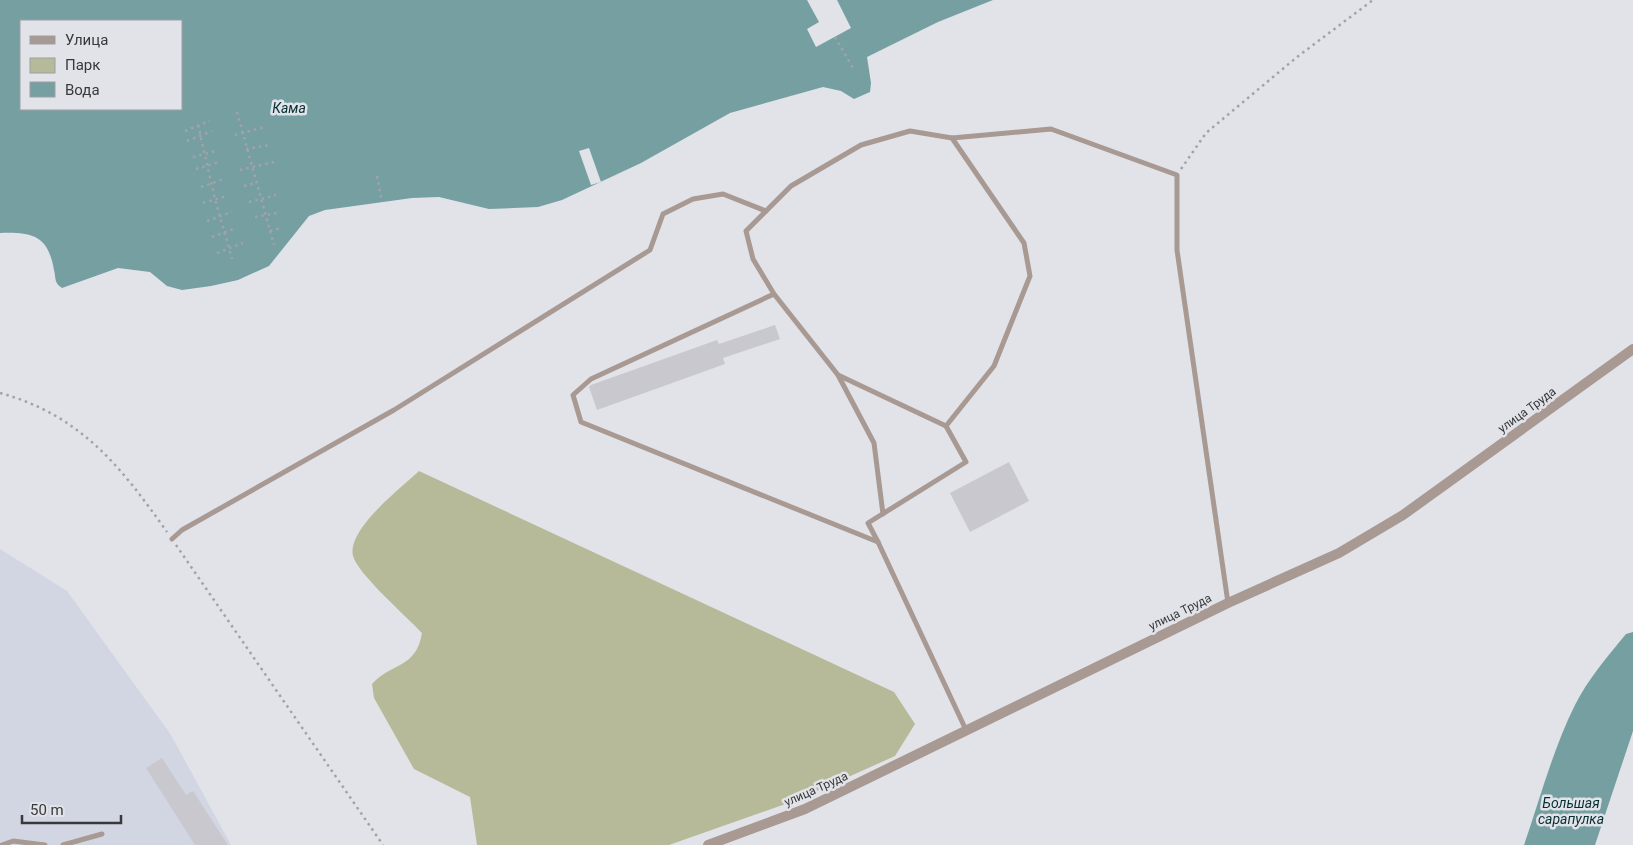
<svg xmlns="http://www.w3.org/2000/svg" width="1633" height="845" font-family="Roboto,sans-serif">
  <style>
    .built { fill: #d2d6e3 }
    .green { fill: #b6ba99 }
    .water { fill: #769fa2; fill-rule: evenodd }
    .pier { fill: #e1e3e9 }
    .building { fill: #c8c8ce }
    .lines { fill: none; stroke-linecap: round; stroke-linejoin: round }
    .path { stroke: #a1a3a7; stroke-width: 2.5; stroke-dasharray: 2.5 4; stroke-linecap: butt }
    .service { stroke: #a89993; stroke-width: 5 }
    .minor { stroke: #a89993; stroke-width: 10 }
    .labels { text-anchor: middle; dominant-baseline: central; stroke-width: 5; stroke-linejoin: round; paint-order: stroke }
    .street-label { font-size: 12px; fill: #38393b; stroke: #e1e3e9 }
    .water-label { font-size: 14px; font-style: italic; fill: #032f32; stroke: #e1e3e9 }
  </style>
  <rect width="100%" height="100%" fill="#e1e3e9"/>
  <polygon class="built" points="0,549 67,591 171,735 231,845 0,845"/>
  <path class="green" d="M419,471L894,692L915,724L895,756L797,800L669,845H477L470,797L414,769L374,698L372,684C392,662 416,669 422,633C407,617 358,574 353,556C347,529 401,488 419,471Z"/>
  <g class="water">
    <path d="M0,0H993L938,22L867,57L871,83L870,92L854,99L841,91L823,87L730,113L641,163L562,200L538,207L489,209L439,197L412,198L325,210L309,216L269,266L238,280L211,286L182,290L167,286L150,272L118,268L62,288C54,283 56,278 54,270C48,235 32,232 0,233ZM21,21H181V109H21Z"/>
    <path d="M1633,632V731L1595,845H1524C1540,799 1553,749 1575,705C1588,679 1608,656 1626,634Z"/>
  </g>
  <g class="pier">
    <polygon points="807,0 837,0 851,28 816,47 807,29 819,22"/>
    <polygon points="589,148 601,182 591,185 579,151"/>
  </g>
  <g class="building">
    <polygon points="775,325 780,339 723,358 725,364 597,410 589,387 591,385 717,340 719,344"/>
    <polygon points="1009,462 1029,501 970,532 950,493"/>
    <polygon points="162,758 186,795 193,791 228,845 195,845 146,768"/>
  </g>
  <g class="lines">
    <g class="path">
      <polyline points="835,37 853,68"/>
      <polyline points="237,112 274,245"/>
      <polyline points="198,125 215,199 232,259"/>
      <polyline points="185,131 210,121"/>
      <polyline points="235,135 264,127"/>
      <polyline points="187,141 212,131"/>
      <polyline points="246,149 270,145"/>
      <polyline points="193,157 216,151"/>
      <polyline points="196,169 219,162"/>
      <polyline points="1181,169 1206,133 1297,57 1373,0"/>
      <polyline points="240,170 274,162"/>
      <polyline points="377,176 382,202"/>
      <polyline points="244,186 256,183"/>
      <polyline points="201,187 224,179"/>
      <polyline points="249,202 276,195"/>
      <polyline points="203,203 227,196"/>
      <polyline points="255,217 277,213"/>
      <polyline points="207,221 232,212"/>
      <polyline points="270,231 281,228"/>
      <polyline points="212,237 236,228"/>
      <polyline points="217,253 243,243"/>
      <path d="M0,393C81,415 121,467 167,532"/>
      <polyline points="176,545 383,845"/>
    </g>
    <g class="service">
      <polyline points="952,138 1051,129 1177,175 1177,250 1228,603"/>
      <polyline points="774,294 753,259 746,231 791,186 861,145 910,131 952,138 1024,243 1030,276 994,366 946,426 838,375 774,294 591,379 573,395 581,422 878,542 966,730"/>
      <polyline points="838,375 874,443 883,514"/>
      <polyline points="172,539 182,530 394,410 650,250 663,214 693,199 723,194 766,211"/>
      <polyline points="878,542 868,523 966,462 946,426"/>
      <polyline points="2,845 13,841 45,845"/>
      <polyline points="63,845 102,834"/>
    </g>
    <polyline class="minor" points="708,845 805,809 1228,603 1339,553 1403,515 1633,349"/>
  </g>
  <g class="labels">
    <g class="street-label">
      <text transform="translate(1527 410) rotate(-36)">улица Труда</text>
      <text transform="translate(1180 612) rotate(-26)">улица Труда</text>
      <text transform="translate(816 789) rotate(-24)">улица Труда</text>
    </g>
    <g class="water-label">
      <text x="289" y="108">Кама</text>
      <text x="1571" y="803">Большая<tspan x="1571" dy="16">сарапулка</tspan></text>
    </g>
  </g>
  <rect x="20" y="20" width="162" height="90" fill="#e1e3e9" stroke="#9d9fa3"/>
  <rect x="30" y="36" width="25" height="8" fill="#a89993" stroke="#9d9fa3"/>
  <text x="65" y="45" font-size="15" fill="#38393b">Улица</text>
  <rect x="30" y="58" width="25" height="15" fill="#b6ba99" stroke="#9d9fa3"/>
  <text x="65" y="70" font-size="15" fill="#38393b">Парк</text>
  <rect x="30" y="82" width="25" height="15" fill="#769fa2" stroke="#9d9fa3"/>
  <text x="65" y="95" font-size="15" fill="#38393b">Вода</text>
  <path d="M22 815v8h99v-8" fill="none" stroke="#38393b" stroke-width="2.5"/>
  <text x="30" y="815" font-size="15" fill="#38393b" stroke="#e1e3e9" stroke-width="4" paint-order="stroke">50 m</text>
</svg>
